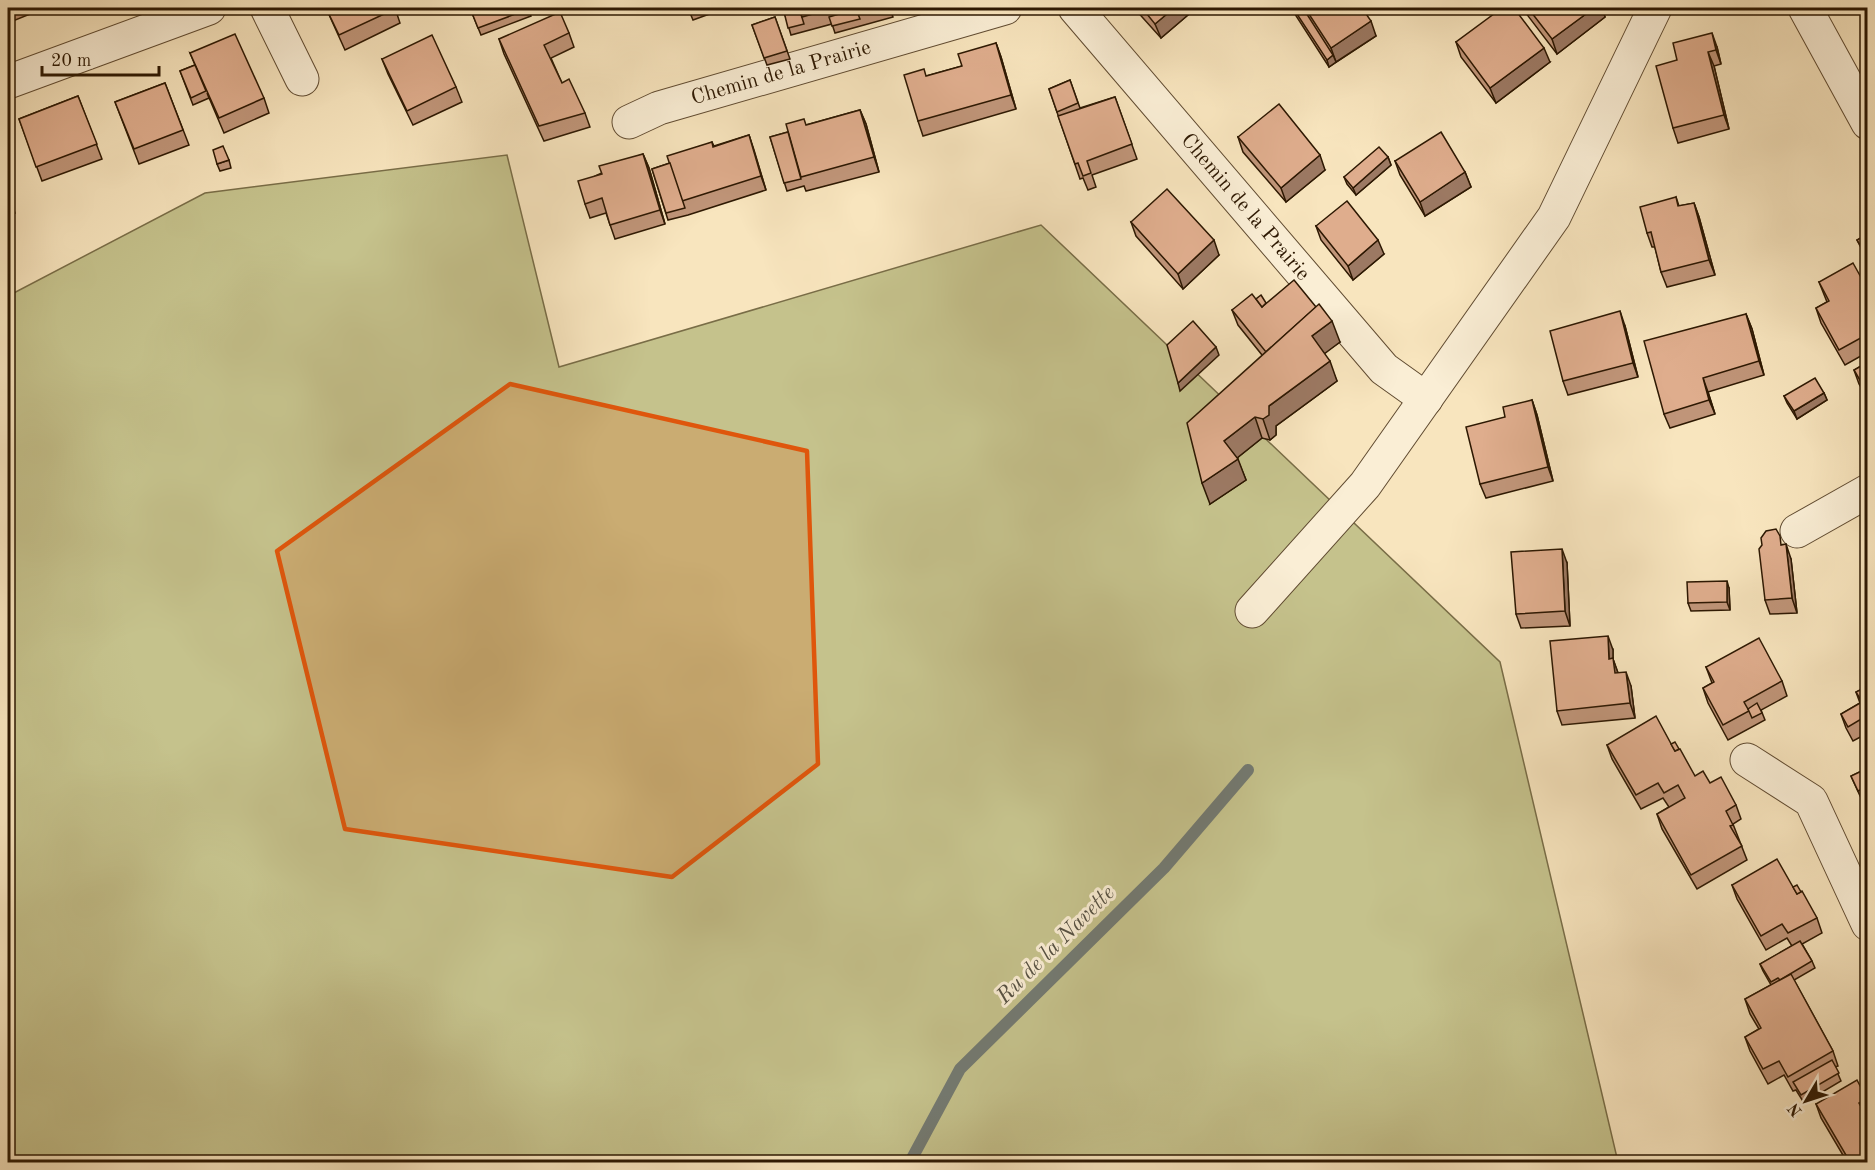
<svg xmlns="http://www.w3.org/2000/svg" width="1875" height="1170" font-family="'Old Standard TT',serif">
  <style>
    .green { fill: #c5c28c; stroke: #796d47; stroke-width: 1.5 }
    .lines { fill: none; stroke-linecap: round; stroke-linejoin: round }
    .stream { stroke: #737a72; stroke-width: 12 }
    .minor-casing { stroke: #604b31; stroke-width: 35 }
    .minor { stroke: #faeed5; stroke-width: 33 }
    .wall { fill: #c09579; stroke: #2d1802; stroke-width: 1.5 }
    .shaded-wall { fill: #9c7963; stroke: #2d1802; stroke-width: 1.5 }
    .building { fill: #dfad8d; stroke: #2d1802; stroke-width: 1.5 }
    .marked { fill: #df560c; fill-opacity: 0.2; stroke: #df560c; stroke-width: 4.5; stroke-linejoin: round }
    .labels { text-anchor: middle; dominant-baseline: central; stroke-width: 6; stroke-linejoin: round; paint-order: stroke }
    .street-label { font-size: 21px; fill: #2d1802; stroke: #faeed5 }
    .water-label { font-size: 22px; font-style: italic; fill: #565143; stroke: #faeed5 }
  </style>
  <rect width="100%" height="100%" fill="#f8e5be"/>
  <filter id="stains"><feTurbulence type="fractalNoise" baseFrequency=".00333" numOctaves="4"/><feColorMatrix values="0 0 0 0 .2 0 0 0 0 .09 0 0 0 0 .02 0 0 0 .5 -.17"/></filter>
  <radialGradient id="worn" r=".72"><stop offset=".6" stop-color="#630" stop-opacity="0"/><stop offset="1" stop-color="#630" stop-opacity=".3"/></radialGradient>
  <polygon class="green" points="507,155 559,367 1041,225 1500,662 1618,1162 8,1162 8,296 205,193"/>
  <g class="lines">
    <polyline class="stream" points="910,1162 960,1069 1164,868 1248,770"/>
    <g class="minor-casing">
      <g id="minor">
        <polyline points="267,8 302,79"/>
        <path id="s1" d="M1075,8L1384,369L1426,399"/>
        <polyline points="1805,8 1868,123"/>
        <polyline points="8,82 209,8"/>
        <path id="s2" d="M629,122L659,108L1005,8"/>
        <polyline points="1797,531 1868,491"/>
        <polyline points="1252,611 1365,485 1554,217 1655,8"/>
        <polyline points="1747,760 1811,801 1868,924"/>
      </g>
    </g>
    <use href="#minor" class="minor"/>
  </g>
  <g class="wall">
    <polygon points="8,8 45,8 8,23"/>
    <polygon points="326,8 395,8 400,23 345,50"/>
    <polygon points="470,8 528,8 531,16 481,35"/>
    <polygon points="688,8 726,8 693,20"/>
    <polygon points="783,8 890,8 893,17 835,33 832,24 791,35"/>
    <polygon points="1134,8 1194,8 1195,9 1161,38"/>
    <polygon points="1291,8 1362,8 1376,36 1329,67"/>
    <polygon points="1522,8 1602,8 1605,17 1557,54"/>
    <polygon points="775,17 790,59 767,65 752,25"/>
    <polygon points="569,33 574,47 551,58 562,83 585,113 590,127 544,141 504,54 499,39"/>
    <polygon points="1456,42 1550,62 1496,103 1461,57"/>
    <polygon points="996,43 1001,57 1016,109 923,136 918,121 926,76 962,66"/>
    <polygon points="1717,47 1721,64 1714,66 1729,129 1678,143 1673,128 1677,60"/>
    <polygon points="190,53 264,98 269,113 224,133 207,93 209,98 193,105 180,71 195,65"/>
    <polygon points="382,59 456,87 462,102 413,125 388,74"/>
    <polygon points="1070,80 1080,108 1115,97 1137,159 1092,175 1096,187 1088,190 1083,178 1080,179 1049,89"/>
    <polygon points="165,83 189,145 139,164 115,102"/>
    <polygon points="78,96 102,159 42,181 19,119"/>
    <polygon points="860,110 866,124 879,172 806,191 804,186 787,191 770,137 788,132 806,125"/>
    <polygon points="749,135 766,190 688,215 668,220 652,169 670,163 712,142 714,146"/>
    <polygon points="1238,137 1325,170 1286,202 1243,152"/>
    <polygon points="643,154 649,168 665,224 615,239 606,213 590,218 585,204 595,176"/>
    <polygon points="1388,157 1391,165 1356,195 1347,184 1344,177"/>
    <polygon points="229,160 231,168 220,171 217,164"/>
    <polygon points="1395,161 1465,172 1471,187 1425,216 1400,175"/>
    <polygon points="8,193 15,213 8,216"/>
    <polygon points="1676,197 1679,206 1694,203 1699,217 1715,275 1667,287 1661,272 1655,247 1652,247 1647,233"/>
    <polygon points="1131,222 1219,255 1183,289 1136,236"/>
    <polygon points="1316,226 1384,254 1353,280 1321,240"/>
    <polygon points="1868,234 1868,261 1857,240"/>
    <polygon points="1819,282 1868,290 1868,352 1845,365 1821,323 1816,308 1827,302"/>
    <polygon points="1256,299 1266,303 1340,342 1324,353 1337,381 1276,426 1276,435 1270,440 1262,438 1237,458 1246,480 1210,504 1262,355 1238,325 1232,310"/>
    <polygon points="1746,314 1752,329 1764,375 1708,392 1715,414 1670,428 1664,414"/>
    <polygon points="1625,326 1638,377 1568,395 1563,381"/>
    <polygon points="1868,362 1868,399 1859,384 1854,370"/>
    <polygon points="1824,393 1827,400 1797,419 1787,403 1784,396"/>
    <polygon points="1532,400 1537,415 1553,481 1486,498 1480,484 1505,417"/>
    <polygon points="1783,545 1791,559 1797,613 1770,614 1765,600"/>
    <polygon points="1567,563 1570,626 1521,628 1516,614"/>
    <polygon points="1729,588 1730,610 1691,611 1688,603"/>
    <polygon points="1613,650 1613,659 1618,673 1631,686 1635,718 1562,725 1557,711"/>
    <polygon points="1706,667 1782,681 1787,696 1761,710 1765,720 1728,740 1708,703 1703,688 1712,683"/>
    <polygon points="1868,686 1868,733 1853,741 1846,728 1841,714 1860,703 1856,692"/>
    <polygon points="1671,744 1695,776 1710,783 1736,805 1741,819 1733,824 1747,860 1697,889 1662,829 1657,814 1669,807 1663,798 1641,809 1612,759 1607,745"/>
    <polygon points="1868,768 1868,795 1861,798 1851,776"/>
    <polygon points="1732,885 1793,887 1817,918 1822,933 1802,944 1812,961 1815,968 1794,980 1833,1051 1838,1066 1835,1067 1841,1081 1804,1103 1796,1090 1793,1091 1784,1075 1768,1084 1750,1051 1745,1037 1759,1029 1750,1014 1745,999 1771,985 1763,971 1760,964 1792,946 1787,938 1766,950 1737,899"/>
    <polygon points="1867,1099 1868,1101 1868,1162 1847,1162 1821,1118 1816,1104"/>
  </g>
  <g class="shaded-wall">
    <polygon points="1174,8 1194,8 1195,9 1161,38 1155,24"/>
    <polygon points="1594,8 1602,8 1605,17 1557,54 1552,39"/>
    <polygon points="1371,21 1376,36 1336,62 1331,48"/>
    <polygon points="1712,33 1717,47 1721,64 1716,50"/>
    <polygon points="996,43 1001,57 1016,109 1011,95"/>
    <polygon points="1544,48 1550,62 1496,103 1490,88"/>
    <polygon points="1708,52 1714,66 1729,129 1724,115"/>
    <polygon points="1333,55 1336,62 1329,67 1327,60"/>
    <polygon points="860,110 866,124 879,172 874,157"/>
    <polygon points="749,135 754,150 766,190 761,176"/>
    <polygon points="643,154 649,168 665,224 660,210"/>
    <polygon points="1320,155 1325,170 1286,202 1281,188"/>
    <polygon points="1388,157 1391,165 1356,195 1353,188"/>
    <polygon points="1465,172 1471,187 1425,216 1420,202"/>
    <polygon points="1694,203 1699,217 1715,275 1709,260"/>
    <polygon points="1214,240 1219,255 1183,289 1178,274"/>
    <polygon points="1378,240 1384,254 1353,280 1348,266"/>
    <polygon points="1620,311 1625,326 1638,377 1633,363"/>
    <polygon points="1746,314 1752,329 1764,375 1759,361"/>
    <polygon points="1332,321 1340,342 1320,357 1312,336"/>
    <polygon points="1216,347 1219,355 1180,391 1178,383"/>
    <polygon points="1330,361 1337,381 1276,426 1276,435 1270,440 1263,419 1269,406"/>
    <polygon points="1703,378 1708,392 1715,414 1709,400"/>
    <polygon points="1824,393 1827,400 1797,419 1794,411"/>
    <polygon points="1532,400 1537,415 1553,481 1548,467"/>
    <polygon points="1255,417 1262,438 1232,462 1224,441"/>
    <polygon points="1238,459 1246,480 1210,504 1202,483"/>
    <polygon points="1786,544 1791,559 1797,613 1792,598"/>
    <polygon points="1562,549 1567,563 1570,626 1565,611"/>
    <polygon points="1727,581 1729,588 1730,610 1727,602"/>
    <polygon points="1608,636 1613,650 1613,659 1618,673 1620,688 1609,659"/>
    <polygon points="1626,672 1631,686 1635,718 1630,703"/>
  </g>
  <g class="building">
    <polygon points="326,8 395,8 395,9 339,35"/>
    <polygon points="470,8 528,8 529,9 478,28"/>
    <polygon points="783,8 799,8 804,24 788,28"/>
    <polygon points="799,8 834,8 802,17"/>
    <polygon points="856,8 871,8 857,12"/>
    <polygon points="1142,8 1174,8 1155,24"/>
    <polygon points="1293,8 1303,8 1333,55 1327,60"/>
    <polygon points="1305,8 1362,8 1371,21 1331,48"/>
    <polygon points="1502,8 1514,8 1544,48 1490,88 1456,42"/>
    <polygon points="1528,8 1594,8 1552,39"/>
    <polygon points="856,9 860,19 832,26 829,17"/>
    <polygon points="560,12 569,33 544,45 562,83 569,79 585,113 539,126 499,39"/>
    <polygon points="775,17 787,51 764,58 752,25"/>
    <polygon points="1712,33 1716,50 1708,52 1724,115 1673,128 1656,66 1677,60 1673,43"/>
    <polygon points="235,34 264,98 219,118 190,53"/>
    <polygon points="432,35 456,87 407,111 382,59"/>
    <polygon points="996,43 1011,95 918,121 904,75 924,69 926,76 962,66 958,54"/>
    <polygon points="195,65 206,91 191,98 180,71"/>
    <polygon points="1070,80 1078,103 1057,112 1049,89"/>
    <polygon points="165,83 183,130 134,149 115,102"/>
    <polygon points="78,96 97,144 36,167 19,119"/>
    <polygon points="1115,97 1132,144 1087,161 1091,173 1083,176 1078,163 1075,164 1058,116"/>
    <polygon points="1279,104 1320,155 1281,188 1238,137"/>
    <polygon points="860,110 874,157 801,177 786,124 804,119 806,125"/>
    <polygon points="788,132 801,179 784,183 770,137"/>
    <polygon points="1441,132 1465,172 1420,202 1395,161"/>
    <polygon points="749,135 761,176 682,201 667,156 712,142 713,147"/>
    <polygon points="223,146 229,160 217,164 213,150"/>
    <polygon points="1379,147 1388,157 1353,188 1344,177"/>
    <polygon points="643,154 660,210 610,225 602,198 585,204 578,181 602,174 599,166"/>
    <polygon points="670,163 685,208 666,213 652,169"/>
    <polygon points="1167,189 1214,240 1178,274 1131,222"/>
    <polygon points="1676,197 1678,206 1694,203 1709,260 1661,272 1651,232 1647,233 1640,207"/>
    <polygon points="1347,201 1378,240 1348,266 1316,226"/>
    <polygon points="1868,234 1868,254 1866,255 1857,240"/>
    <polygon points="1853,263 1868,290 1868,334 1839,350 1816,308 1829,301 1819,282"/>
    <polygon points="1294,280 1316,307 1266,352 1232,310 1252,294 1262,307"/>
    <polygon points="1261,295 1266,303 1262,307 1256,299"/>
    <polygon points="1319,304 1332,321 1312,336 1330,361 1269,406 1269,415 1263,419 1255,417 1224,441 1238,459 1202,483 1187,423"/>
    <polygon points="1620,311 1633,363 1563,381 1550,331"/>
    <polygon points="1746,314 1759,361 1703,378 1709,400 1664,414 1644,341"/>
    <polygon points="1193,321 1216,347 1178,383 1167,345"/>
    <polygon points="1868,362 1868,394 1854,370"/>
    <polygon points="1815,378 1824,393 1794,411 1784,396"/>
    <polygon points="1532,400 1548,467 1480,484 1466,427 1505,417 1503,407"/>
    <polygon points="1776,529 1780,536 1781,545 1786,544 1792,598 1765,600 1759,549 1762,545 1761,538 1766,531"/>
    <polygon points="1562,549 1565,611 1516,614 1511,552"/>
    <polygon points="1868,575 1868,584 1864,577"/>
    <polygon points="1727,581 1727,602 1688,603 1687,582"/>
    <polygon points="1608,636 1609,659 1613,658 1615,673 1626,672 1630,703 1557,711 1550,641"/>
    <polygon points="1759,638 1782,681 1744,702 1749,711 1723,725 1703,688 1714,682 1706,667"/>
    <polygon points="1868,686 1868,715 1848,727 1841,714 1862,702 1856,692"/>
    <polygon points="1757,703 1762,713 1752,718 1748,709"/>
    <polygon points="1656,716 1675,751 1680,749 1695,776 1703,771 1710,783 1721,777 1736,805 1726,811 1733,825 1730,826 1742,846 1691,875 1657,814 1685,798 1678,785 1664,793 1658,783 1636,795 1607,745"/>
    <polygon points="1675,742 1679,749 1675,751 1671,744"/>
    <polygon points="1868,768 1868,786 1858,791 1851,776"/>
    <polygon points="1777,859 1797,894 1802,891 1817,918 1788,933 1782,924 1761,936 1732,885"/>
    <polygon points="1797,885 1801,892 1797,894 1793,887"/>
    <polygon points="1800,941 1812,961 1780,980 1778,978 1771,982 1760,964"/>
    <polygon points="1791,974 1833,1051 1788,1077 1779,1061 1763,1069 1745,1037 1761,1028 1745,999"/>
    <polygon points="1832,1060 1839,1073 1801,1095 1793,1082"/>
    <polygon points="1857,1080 1867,1099 1859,1103 1866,1116 1868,1115 1868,1162 1850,1162 1816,1104"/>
    <polygon points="1868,1107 1868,1115 1866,1116 1863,1109"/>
  </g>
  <path class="marked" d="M510,384L807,451L818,764L672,877L345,829L277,551Z"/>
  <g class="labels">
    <g class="street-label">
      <text stroke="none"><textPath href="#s2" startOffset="160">Chemin de la Prairie</textPath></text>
      <text stroke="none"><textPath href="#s1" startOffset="262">Chemin de la Prairie</textPath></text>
    </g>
    <g class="water-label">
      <text transform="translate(1056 945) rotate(-45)">Ru de la Navette</text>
    </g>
  </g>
  <rect width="1875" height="1170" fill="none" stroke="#f8e5be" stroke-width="30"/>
  <rect x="9" y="9" width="1857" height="1152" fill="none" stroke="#2d1802" stroke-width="3"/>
  <rect x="15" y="15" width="1845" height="1140" fill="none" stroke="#2d1802" stroke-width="1.5"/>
  <g transform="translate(1806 1101) rotate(231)" stroke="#faeed5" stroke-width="4.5" paint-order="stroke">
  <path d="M0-4.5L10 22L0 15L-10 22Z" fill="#2d1802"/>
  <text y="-9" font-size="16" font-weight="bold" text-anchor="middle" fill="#2d1802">N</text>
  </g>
  <path d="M42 66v9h117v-9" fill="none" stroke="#2d1802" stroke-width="3"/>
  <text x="51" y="66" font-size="18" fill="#2d1802" stroke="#faeed5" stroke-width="4.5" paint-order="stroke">20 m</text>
  <rect width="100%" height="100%" filter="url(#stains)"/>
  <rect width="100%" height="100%" fill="url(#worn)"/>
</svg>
